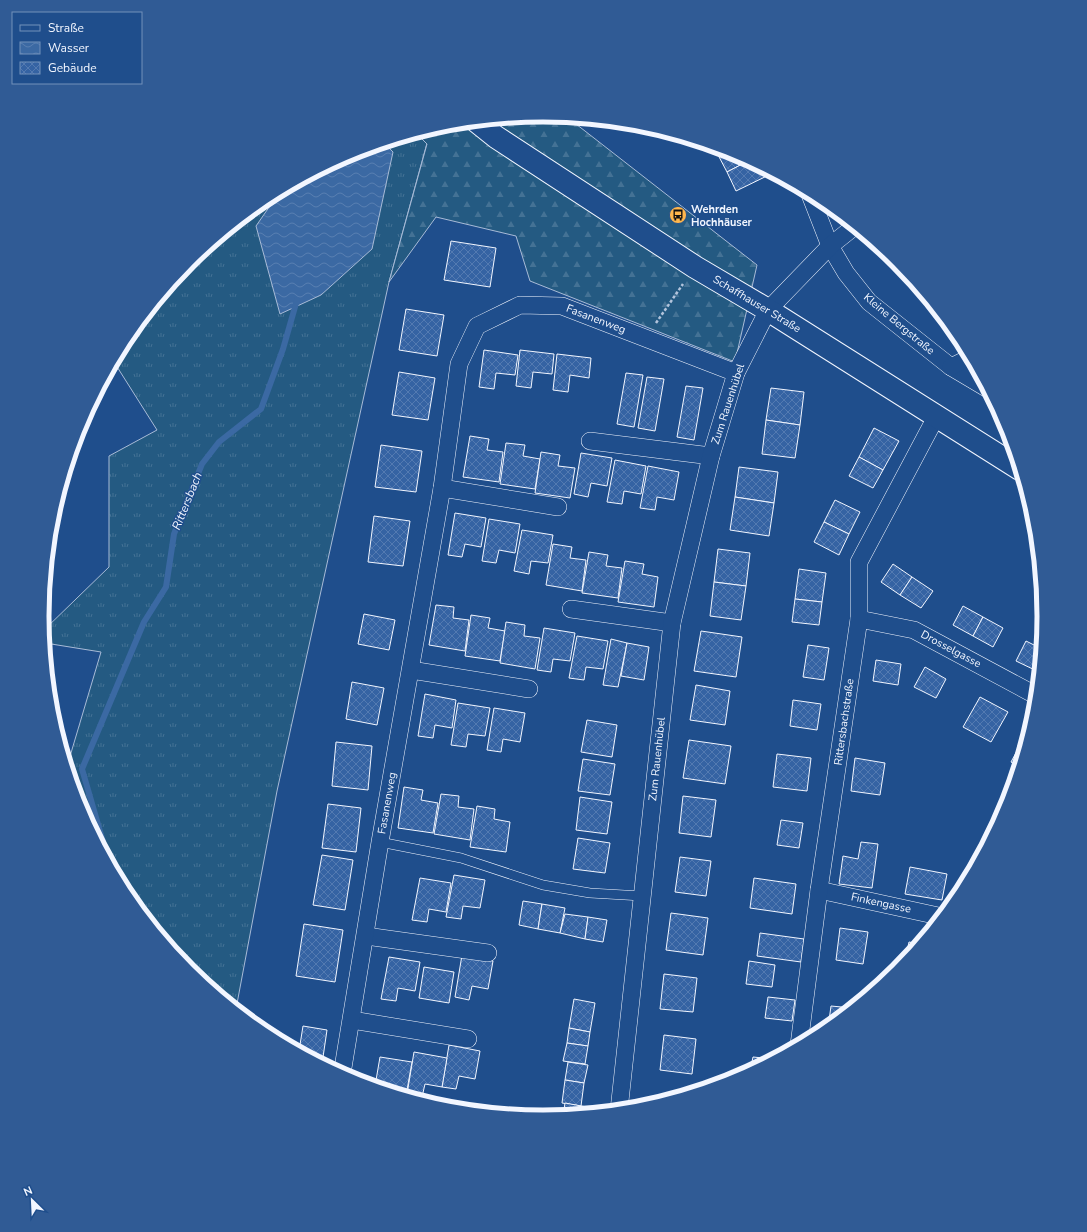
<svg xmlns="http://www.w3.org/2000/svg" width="1087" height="1232" font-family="'Nunito Sans',sans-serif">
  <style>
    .grass { fill: url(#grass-tufts); stroke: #a8bbd7 }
    .forest { fill: url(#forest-firs); stroke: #a8bbd7 }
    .water { fill: url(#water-waves); stroke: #a8bbd7 }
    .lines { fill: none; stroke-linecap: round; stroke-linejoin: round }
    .stream { stroke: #3b69a3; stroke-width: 6 }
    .building { fill: url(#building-cross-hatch); stroke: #f2f6ff }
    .service-casing { stroke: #f2f6ff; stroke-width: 10 }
    .minor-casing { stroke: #f2f6ff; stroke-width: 18 }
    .tertiary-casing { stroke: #f2f6ff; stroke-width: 24 }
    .path { stroke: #b3c4dc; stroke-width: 2.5; stroke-dasharray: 3 2; stroke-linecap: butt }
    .service { stroke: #1f4e8c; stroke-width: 9 }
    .minor { stroke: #1f4e8c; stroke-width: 17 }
    .tertiary { stroke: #1f4e8c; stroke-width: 22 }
    .labels { text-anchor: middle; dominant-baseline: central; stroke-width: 3; stroke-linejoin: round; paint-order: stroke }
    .poi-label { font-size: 11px; font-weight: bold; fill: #f2f6ff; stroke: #1f4e8c; text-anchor: start }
    .street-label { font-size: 11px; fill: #f2f6ff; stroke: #1f4e8c }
    .water-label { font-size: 12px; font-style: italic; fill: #f2f6ff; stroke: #1f4e8c }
    .rim { fill: none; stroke: #f2f6ff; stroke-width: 5 }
  </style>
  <defs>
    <pattern id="grass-tufts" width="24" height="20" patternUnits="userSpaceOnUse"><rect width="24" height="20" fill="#245a82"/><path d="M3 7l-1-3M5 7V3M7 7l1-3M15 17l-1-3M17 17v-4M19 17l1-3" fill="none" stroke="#447295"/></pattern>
    <pattern id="forest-firs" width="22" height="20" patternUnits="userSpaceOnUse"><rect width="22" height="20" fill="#245a82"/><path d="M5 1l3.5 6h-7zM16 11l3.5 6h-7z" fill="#447295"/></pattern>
    <pattern id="water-waves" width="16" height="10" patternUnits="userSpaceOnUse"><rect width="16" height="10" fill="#3b69a3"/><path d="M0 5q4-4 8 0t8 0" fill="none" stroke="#587fb1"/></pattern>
    <pattern id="building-cross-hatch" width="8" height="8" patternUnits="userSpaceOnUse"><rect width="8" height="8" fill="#3563a3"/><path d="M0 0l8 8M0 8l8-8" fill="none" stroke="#537ab1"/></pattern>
  </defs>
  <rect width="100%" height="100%" fill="#1f4e8c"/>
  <polygon class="grass" points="416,133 427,143 389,282 277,791 236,1009 189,970 126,894 80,808 68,769 68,763 101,652 45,643 43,631 109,567 109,456 157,430 114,362 127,337 189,261 265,199 352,153"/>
  <polygon class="forest" points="544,115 567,117 757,265 735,362 530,281 516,236 436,217 389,282 427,144 416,133 446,124"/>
  <polygon class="water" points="384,143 393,152 372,249 321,295 280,314 256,226 281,190 352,153"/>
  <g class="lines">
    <polyline class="stream" points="108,859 82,769 144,622 166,587 174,534 202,464 219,442 261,409 283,349 297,300"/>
  </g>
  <g class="building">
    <polygon points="714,146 725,150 717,153"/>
    <polygon points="725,150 736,153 750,160 727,172 717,153"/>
    <polygon points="750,160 773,173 736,191 727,172"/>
    <polygon points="451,241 496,248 490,287 444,280"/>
    <polygon points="406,309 444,315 437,356 399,350"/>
    <polygon points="484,350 518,355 515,375 496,373 494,389 479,387"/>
    <polygon points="520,350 554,354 552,374 533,372 531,388 516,386"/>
    <polygon points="557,354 591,358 589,378 570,375 568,392 553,390"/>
    <polygon points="399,372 435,378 428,420 392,415"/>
    <polygon points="626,373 643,375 634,427 617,424"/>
    <polygon points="647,377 664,379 655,431 638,428"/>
    <polygon points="686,386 703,388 694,440 677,437"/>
    <polygon points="771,388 804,392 800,425 766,420"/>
    <polygon points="766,420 800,425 795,458 762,454"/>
    <polygon points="874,428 899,441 883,470 859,457"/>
    <polygon points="470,436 489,439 487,450 503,452 499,482 463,477"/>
    <polygon points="506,443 525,445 523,456 540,459 535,489 500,484"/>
    <polygon points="381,445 422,451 416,492 375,487"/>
    <polygon points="541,452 560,455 558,466 575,468 570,498 535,493"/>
    <polygon points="581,453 612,458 607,486 591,483 588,497 574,494"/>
    <polygon points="859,457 883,470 873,488 849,476"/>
    <polygon points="615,460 646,466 641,494 624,491 622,504 607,502"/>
    <polygon points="648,466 679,472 674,500 657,497 655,510 640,508"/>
    <polygon points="739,467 778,472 774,503 735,497"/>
    <polygon points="735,497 774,503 769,536 730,530"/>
    <polygon points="835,500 860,512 849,534 824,522"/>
    <polygon points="455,513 486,518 481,547 465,544 462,557 448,555"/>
    <polygon points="374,516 410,521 403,566 368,562"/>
    <polygon points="489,519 520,524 515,553 499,550 496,563 482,561"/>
    <polygon points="824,522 849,534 839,555 814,542"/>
    <polygon points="522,530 553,535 548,563 531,561 529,574 514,571"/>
    <polygon points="553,544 572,547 570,558 586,560 582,591 546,585"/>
    <polygon points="718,549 750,553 746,586 714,582"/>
    <polygon points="589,552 608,555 606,566 622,568 618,598 582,593"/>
    <polygon points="625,561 644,564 642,574 658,577 654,607 618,602"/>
    <polygon points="893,564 912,577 900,595 881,582"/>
    <polygon points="799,569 826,573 822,602 795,599"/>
    <polygon points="912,577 933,591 921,608 900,595"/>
    <polygon points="714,582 746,586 741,620 710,616"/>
    <polygon points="795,599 822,602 819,625 792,622"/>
    <polygon points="436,605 454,607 453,618 469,620 465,651 429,645"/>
    <polygon points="963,606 983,617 973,636 953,625"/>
    <polygon points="364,614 395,620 389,650 358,644"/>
    <polygon points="471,615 490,618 488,628 505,631 500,661 465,656"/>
    <polygon points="983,617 1003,628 993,647 973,636"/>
    <polygon points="506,622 525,625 524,636 540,638 535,669 500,663"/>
    <polygon points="544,628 575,633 570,661 553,659 551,672 537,670"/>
    <polygon points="701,631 742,637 736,677 694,671"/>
    <polygon points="577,636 608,641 603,669 586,667 584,680 569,678"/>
    <polygon points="611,639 627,643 618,687 603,685"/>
    <polygon points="1026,641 1042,649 1039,672 1016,661"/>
    <polygon points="627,643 649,647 644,680 621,676"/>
    <polygon points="808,645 829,648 824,680 803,677"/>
    <polygon points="876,660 901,664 898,685 873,681"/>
    <polygon points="925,667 946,679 936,698 914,687"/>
    <polygon points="352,682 384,688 377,725 346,719"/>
    <polygon points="696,685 730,691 725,725 690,720"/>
    <polygon points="425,694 456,700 452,728 435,725 433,738 418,736"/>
    <polygon points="980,697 1008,712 991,742 963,727"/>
    <polygon points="793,700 821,704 817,730 790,726"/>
    <polygon points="458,703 490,708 485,736 468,734 466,747 451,745"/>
    <polygon points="494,708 525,713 520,742 503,739 501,752 487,750"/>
    <polygon points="587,720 617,725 612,757 581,752"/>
    <polygon points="1030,727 1031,727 1019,767 1011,762"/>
    <polygon points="689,740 731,746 725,784 683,778"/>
    <polygon points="336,742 372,746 368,790 332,786"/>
    <polygon points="777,754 811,758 807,791 773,787"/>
    <polygon points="855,758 885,763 880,795 851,791"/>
    <polygon points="583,759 615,764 610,795 578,791"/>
    <polygon points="404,787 423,790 421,800 438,803 433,833 398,828"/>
    <polygon points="441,794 459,796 458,807 474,809 470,840 434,834"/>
    <polygon points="683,796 716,800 711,837 679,833"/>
    <polygon points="580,797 612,802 607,834 576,830"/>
    <polygon points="328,804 361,808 356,852 322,848"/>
    <polygon points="477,806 495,809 494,819 510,822 506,852 470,847"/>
    <polygon points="781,820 803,823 799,848 777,845"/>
    <polygon points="578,838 610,843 605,873 573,869"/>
    <polygon points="861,842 878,844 872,888 839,884 843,856 858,859"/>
    <polygon points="322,855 353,860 345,910 313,905"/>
    <polygon points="680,857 711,861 706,896 675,892"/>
    <polygon points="910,867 947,874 942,900 905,894"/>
    <polygon points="454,875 485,880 480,908 463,906 461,919 446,917"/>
    <polygon points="420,878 451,883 446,912 429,909 427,922 412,920"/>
    <polygon points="754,878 796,884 792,914 750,908"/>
    <polygon points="523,901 542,904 538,929 519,925"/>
    <polygon points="542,904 565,908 560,933 538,929"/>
    <polygon points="671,913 708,918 703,955 666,950"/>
    <polygon points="565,914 588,917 585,939 560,933"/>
    <polygon points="588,917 607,920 603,942 585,939"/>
    <polygon points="304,924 343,930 335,982 296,976"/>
    <polygon points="840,928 868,932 863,964 836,960"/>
    <polygon points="760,933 804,939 801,962 757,956"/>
    <polygon points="909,942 920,944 907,960 905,960"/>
    <polygon points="462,955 493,961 488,989 472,986 469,1000 455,997"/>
    <polygon points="389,957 420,962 415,991 398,988 396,1001 381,999"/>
    <polygon points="749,961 775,965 772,987 746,984"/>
    <polygon points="424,967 454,972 449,1003 419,998"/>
    <polygon points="664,974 697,978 693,1012 660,1009"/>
    <polygon points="768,997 795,1000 792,1021 765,1018"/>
    <polygon points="574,999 595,1003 590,1032 569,1028"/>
    <polygon points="831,1006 852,1008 828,1028"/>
    <polygon points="303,1026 327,1030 322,1064 299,1051"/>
    <polygon points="569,1028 590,1032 588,1046 567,1043"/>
    <polygon points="664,1035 696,1039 692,1074 660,1070"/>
    <polygon points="567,1043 588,1046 585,1064 563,1061"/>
    <polygon points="449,1045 480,1051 475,1079 459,1076 456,1089 442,1087"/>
    <polygon points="414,1052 447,1058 442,1087 425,1084 422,1097 407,1094"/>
    <polygon points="380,1057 412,1062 407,1090 389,1087 389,1091 375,1086"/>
    <polygon points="753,1057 773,1059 750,1071"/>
    <polygon points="568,1062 588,1065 584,1083 565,1080"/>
    <polygon points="565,1080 584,1083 581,1106 562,1103"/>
    <polygon points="565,1103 587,1107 586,1113 563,1116"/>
  </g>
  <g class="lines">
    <g class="service-casing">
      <polyline id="service" points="380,842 461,858 543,885 590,893 642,896"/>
    </g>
    <g class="minor-casing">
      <g id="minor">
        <polyline points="809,192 830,246 846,273 869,302 951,367 988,389"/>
        <polyline points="951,367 971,357"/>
        <polyline points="590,441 711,456"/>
        <polyline points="442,488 558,507"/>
        <polyline points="571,609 672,623"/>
        <polyline points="859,619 914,630 1037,696"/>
        <polyline points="411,670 529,689"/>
        <polyline points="819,890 943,917"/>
        <polyline points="366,936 488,953"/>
        <polyline points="352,1020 468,1039"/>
        <polyline points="799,1045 819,890 859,619 859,562 936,417"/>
        <polyline points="342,1074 380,842 442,488 459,364 477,326 520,305 562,306 736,373"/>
        <polyline points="619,1110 672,623 711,456 736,373 768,310 830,246 855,226"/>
      </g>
    </g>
    <g class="tertiary-casing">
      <polyline id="tertiary" points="476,121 496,137 695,267 768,310 1020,469"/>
    </g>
    <polyline class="path" points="656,323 683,284"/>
    <use href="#service" class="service"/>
    <use href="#minor" class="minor"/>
    <use href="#tertiary" class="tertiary"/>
  </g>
  <defs>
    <g id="bus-disc" transform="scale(0.9)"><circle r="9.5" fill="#ffb74d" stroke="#1f4e8c"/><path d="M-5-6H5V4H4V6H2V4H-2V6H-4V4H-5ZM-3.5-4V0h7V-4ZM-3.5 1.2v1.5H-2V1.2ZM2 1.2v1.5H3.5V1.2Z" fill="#111"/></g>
  </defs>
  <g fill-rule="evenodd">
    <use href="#bus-disc" x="678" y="215"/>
  </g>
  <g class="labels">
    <g class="poi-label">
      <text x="691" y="209">Wehrden<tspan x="691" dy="13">Hochhäuser</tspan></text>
    </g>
    <g class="street-label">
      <text transform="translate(757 304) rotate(31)">Schaffhauser Straße</text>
      <text transform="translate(596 319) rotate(21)">Fasanenweg</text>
      <text transform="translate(899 324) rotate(40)">Kleine Bergstraße</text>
      <text transform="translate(728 404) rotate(-72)">Zum Rauenhübel</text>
      <text transform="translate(951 649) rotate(28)">Drosselgasse</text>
      <text transform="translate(844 722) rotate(-82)">Rittersbachstraße</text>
      <text transform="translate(657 759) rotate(-84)">Zum Rauenhübel</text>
      <text transform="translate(387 803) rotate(-80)">Fasanenweg</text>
      <text transform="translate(881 903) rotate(12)">Finkengasse</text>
    </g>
    <g class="water-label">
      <text transform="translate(187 501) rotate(-68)">Rittersbach</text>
    </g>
  </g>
  <path d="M0 0H1087V1232H0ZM49 616a494 494 0 1 1 988 0a494 494 0 1 1-988 0Z" fill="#305b95" fill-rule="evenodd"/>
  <path class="rim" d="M49 616a494 494 0 1 1 988 0a494 494 0 1 1-988 0Z"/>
  <rect x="12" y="12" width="130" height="72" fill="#1f4e8c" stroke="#7391ba"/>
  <rect x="20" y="25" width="20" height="6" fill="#1f4e8c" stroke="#7391ba"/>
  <text x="48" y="32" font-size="12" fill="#f2f6ff">Straße</text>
  <rect x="20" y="42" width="20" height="12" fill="url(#water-waves)" stroke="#7391ba"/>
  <text x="48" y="52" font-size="12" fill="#f2f6ff">Wasser</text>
  <rect x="20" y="62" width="20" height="12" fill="url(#building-cross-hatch)" stroke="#7391ba"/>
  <text x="48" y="72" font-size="12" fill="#f2f6ff">Gebäude</text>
  <g transform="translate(32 1200) rotate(336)" stroke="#1f4e8c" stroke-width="3" paint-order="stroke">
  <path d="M0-3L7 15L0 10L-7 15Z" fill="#f2f6ff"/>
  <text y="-6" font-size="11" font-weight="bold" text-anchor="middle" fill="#f2f6ff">N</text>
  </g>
</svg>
